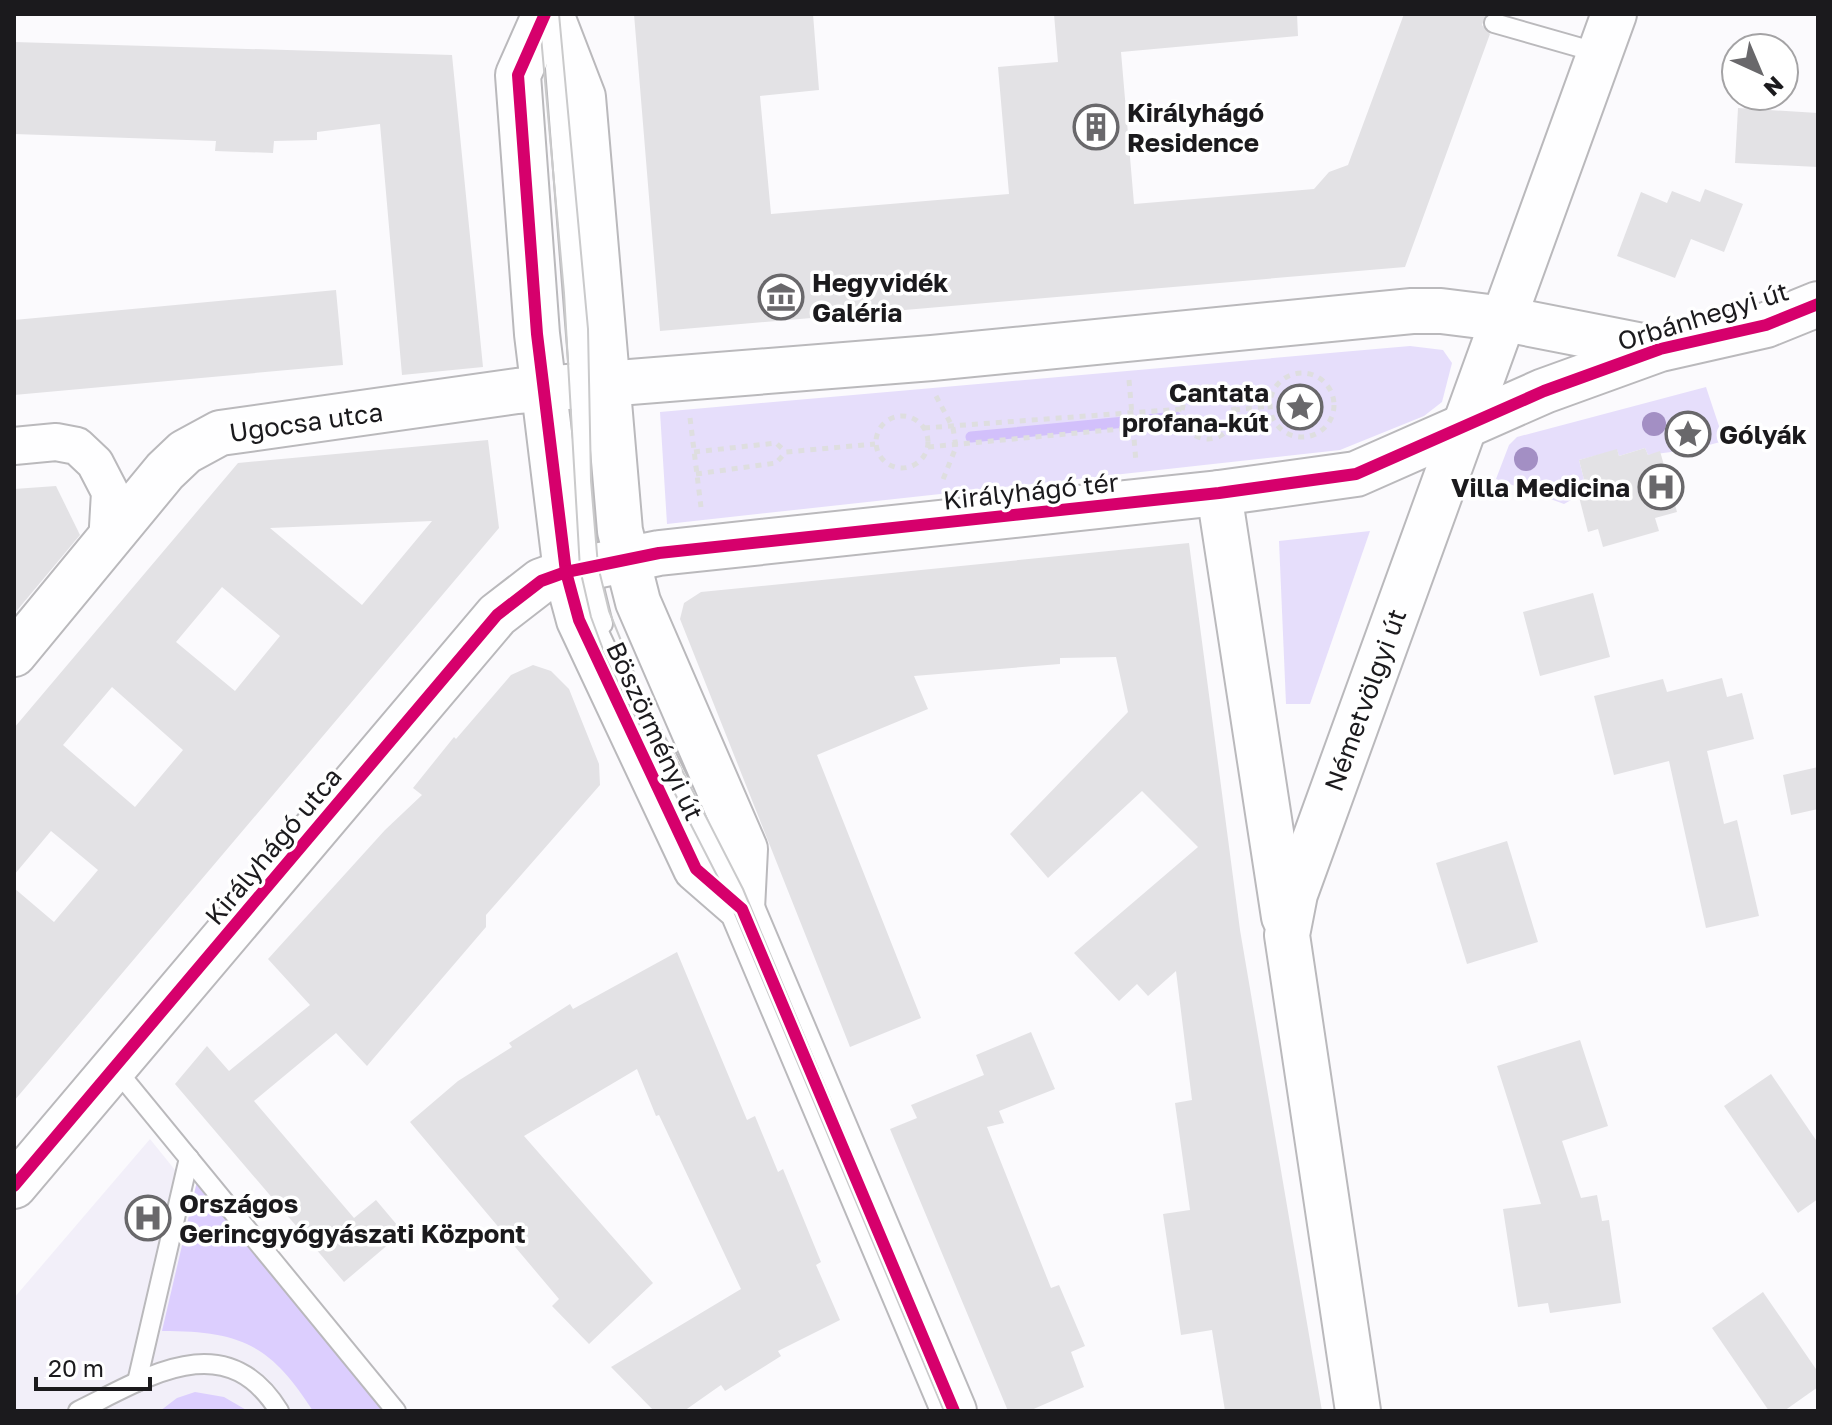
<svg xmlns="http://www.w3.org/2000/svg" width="1832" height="1425" font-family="'Golos Text',sans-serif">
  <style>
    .built { fill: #f2eff9 }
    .green { fill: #e6defb }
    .forest { fill: #dccefe }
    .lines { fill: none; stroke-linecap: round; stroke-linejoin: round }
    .stream { stroke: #d2c0fb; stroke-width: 11 }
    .building { fill: #e3e2e5; fill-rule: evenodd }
    .lane-casing { stroke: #bab9bc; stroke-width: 22 }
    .street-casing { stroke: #bab9bc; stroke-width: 40 }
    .secondary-casing { stroke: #bab9bc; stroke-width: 48 }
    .path { stroke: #dededf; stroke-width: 5; stroke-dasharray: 6 6; stroke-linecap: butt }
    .lane { stroke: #fefeff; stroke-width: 18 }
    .street { stroke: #fefeff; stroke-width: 36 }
    .secondary { stroke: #fefeff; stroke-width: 44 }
    .tram { stroke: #cacacb; stroke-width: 2 }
    .cycleway-casing { stroke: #fff; stroke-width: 17 }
    .cycleway { stroke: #d6006c; stroke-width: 12 }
    .tree { fill: #a38fc4 }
    .labels { text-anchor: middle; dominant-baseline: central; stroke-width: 7; stroke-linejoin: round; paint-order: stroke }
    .poi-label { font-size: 26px; font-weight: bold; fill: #1b1a1d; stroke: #fff; text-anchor: start }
    .street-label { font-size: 26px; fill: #1b1a1d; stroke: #fff }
  </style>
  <rect width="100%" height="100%" fill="#fbfafd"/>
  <polygon class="built" points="150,1139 369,1411 14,1411 14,1298"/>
  <g class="green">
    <polygon points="1410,346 1443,350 1452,363 1442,402 1424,416 1340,450 667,524 660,412"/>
    <polygon points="1706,387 1724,441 1694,449 1648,455 1645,448 1619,456 1617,450 1579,460 1587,491 1564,504 1496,479 1509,445 1517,437"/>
    <polygon points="1370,531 1310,704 1286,704 1279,541"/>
  </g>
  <g class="forest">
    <path d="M198,1177L389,1411H313C271,1345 241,1331 162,1331Z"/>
    <polygon points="195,1392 224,1397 248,1411 160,1411 177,1398"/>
  </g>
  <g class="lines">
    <polyline class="stream" points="971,437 1176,417"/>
  </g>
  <g class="building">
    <polygon points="634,14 813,14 819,90 760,96 771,214 1009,194 998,67 1058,62 1054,14 1297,14 1298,36 1121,52 1134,204 1314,189 1329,172 1348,165 1404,14 1486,14 1482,25 1490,34 1405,267 660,331"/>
    <polygon points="14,42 452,55 483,367 402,375 380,124 317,132 317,140 274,141 273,153 215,151 216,141 14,134"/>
    <polygon points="1738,108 1818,113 1818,167 1735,163"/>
    <polygon points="1705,189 1743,204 1724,252 1691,239 1675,278 1617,256 1641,192 1667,203 1672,191 1700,202"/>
    <polygon points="336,290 343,365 14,395 14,320"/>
    <path d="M488,440L499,528L14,1101V888L54,922L98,870L51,831L14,875V728L238,463ZM432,521L362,605L270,528ZM222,587L280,636L235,691L176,642ZM112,687L183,750L135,807L63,745Z"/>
    <polygon points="1645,448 1648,455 1660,451 1677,512 1655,518 1659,531 1603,547 1598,529 1588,532 1578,493 1587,491 1579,460 1617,449 1619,456"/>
    <polygon points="56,486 80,535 14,614 14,489"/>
    <polygon points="1189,543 1240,930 1322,1411 1225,1411 1212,1330 1181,1335 1163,1214 1190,1210 1175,1103 1192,1100 1176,971 1148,996 1137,984 1119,1001 1074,953 1198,847 1142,791 1048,878 1010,834 1128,712 1116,657 1060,658 1060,664 914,676 928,709 817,755 921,1018 850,1047 680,619 684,603 701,592"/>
    <polygon points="1593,593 1610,657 1540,676 1523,612"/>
    <polygon points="533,665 551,671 569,689 599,764 600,785 486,915 486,927 367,1066 336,1033 254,1101 354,1218 376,1200 403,1232 344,1282 175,1084 207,1046 229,1071 310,1005 268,959 385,830 422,795 413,788 454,737 456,739 511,675"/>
    <polygon points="1722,678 1727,697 1742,693 1754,739 1707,751 1724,824 1737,820 1759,916 1706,928 1669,761 1614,775 1594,696 1663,679 1667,692"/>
    <polygon points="1818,767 1818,809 1791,815 1783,775"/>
    <polygon points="1507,841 1538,942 1467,964 1436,863"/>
    <polygon points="677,952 747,1120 755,1116 778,1172 783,1169 821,1262 816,1265 840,1320 778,1351 781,1356 725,1391 721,1385 684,1411 654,1411 611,1367 741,1289 659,1115 656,1116 637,1069 524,1136 653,1283 589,1344 552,1306 559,1299 410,1122 458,1081 512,1047 509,1043 570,1004 573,1009"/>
    <polygon points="1031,1032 1055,1089 999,1111 1004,1123 987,1127 1051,1288 1059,1285 1085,1346 1071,1352 1084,1387 1029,1411 1008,1411 890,1129 917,1118 911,1105 984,1075 976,1055"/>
    <polygon points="1580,1040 1608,1126 1562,1141 1581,1198 1597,1195 1602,1221 1609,1220 1621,1303 1550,1313 1548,1303 1518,1307 1503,1209 1541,1204 1497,1066"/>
    <polygon points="1771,1074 1818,1143 1818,1199 1798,1213 1724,1106"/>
    <polygon points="1763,1292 1818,1372 1818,1387 1784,1411 1769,1411 1712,1328"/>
  </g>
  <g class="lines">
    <g class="lane-casing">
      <g id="lane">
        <polyline points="1494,23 1599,53"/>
        <polyline points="555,68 580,386 582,481 589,567 603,624"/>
        <polyline points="666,755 729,882"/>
        <polyline points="114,1067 396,1411"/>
        <polyline points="137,1382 189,1158"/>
        <path d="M78,1411C146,1378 225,1324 279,1411"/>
      </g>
    </g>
    <g class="street-casing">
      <polyline id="street" points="14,446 56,442 77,446 95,463 110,492 107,544"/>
    </g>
    <g class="secondary-casing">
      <g id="secondary">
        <polyline points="545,14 518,75 537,334 566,572 579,620 696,869 742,909 954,1411"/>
        <polyline points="551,14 583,97 620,531 638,602 745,849 742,909"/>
        <polyline points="1219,493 1284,917"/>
        <polyline points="14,654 165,471 185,452 220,433 517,391 932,358 1412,311 1441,311 1505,319 1658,349"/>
        <polyline points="14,1186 497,615 541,581 566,572 659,553 1219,493 1356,474 1544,391 1660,349 1766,325 1818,304"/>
        <polyline points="1358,1411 1287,935 1295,894 1614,14"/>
      </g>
    </g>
    <g class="path">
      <circle cx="1302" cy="405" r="32"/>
      <polyline points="1129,380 1136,462"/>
      <circle cx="1208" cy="413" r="26"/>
      <polyline points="936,396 953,428 956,447 942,482"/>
      <polyline points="1234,410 1269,406"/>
      <circle cx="902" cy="442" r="26"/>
      <polyline points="690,418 701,507"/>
      <polyline points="924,428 1182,409"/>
      <polyline points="928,447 1184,423"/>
      <polyline points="694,452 776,443 786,452"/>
      <polyline points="696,474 776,463 786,452 875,444"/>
    </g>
    <use href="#lane" class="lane"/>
    <use href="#street" class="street"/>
    <use href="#secondary" class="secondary"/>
    <g class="tram">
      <polyline points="539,14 564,293 580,569 591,617 608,663 728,897 944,1411"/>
      <polyline points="559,14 588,329 591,481 598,566 609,611 641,690 743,889 960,1411"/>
    </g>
    <g class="cycleway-casing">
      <g id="cycleway">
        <polyline points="545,14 518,75 537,334 566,572 579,620 696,869 742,909 954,1411"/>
        <polyline points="14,1186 497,615 541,581 566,572 659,553 1219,493 1356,474 1544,391 1660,349 1766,325 1818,304"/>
      </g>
    </g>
    <use href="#cycleway" class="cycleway"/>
  </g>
  <g class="tree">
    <circle cx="1654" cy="424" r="12"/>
    <circle cx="1526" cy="459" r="12"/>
  </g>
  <defs>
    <g id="building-ring" transform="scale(2.3)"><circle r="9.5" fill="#fff" stroke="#69686b" stroke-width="1.5"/><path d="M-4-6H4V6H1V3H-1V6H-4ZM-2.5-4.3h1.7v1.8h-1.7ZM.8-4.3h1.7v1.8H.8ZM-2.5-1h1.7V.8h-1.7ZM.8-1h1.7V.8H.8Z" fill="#69686b"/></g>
    <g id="museum-ring" transform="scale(2.3)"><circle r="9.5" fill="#fff" stroke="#69686b" stroke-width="1.5"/><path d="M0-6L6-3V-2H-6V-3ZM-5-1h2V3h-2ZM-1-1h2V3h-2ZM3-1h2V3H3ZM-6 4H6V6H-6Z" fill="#69686b"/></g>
    <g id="sight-ring" transform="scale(2.3)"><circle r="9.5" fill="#fff" stroke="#69686b" stroke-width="1.5"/><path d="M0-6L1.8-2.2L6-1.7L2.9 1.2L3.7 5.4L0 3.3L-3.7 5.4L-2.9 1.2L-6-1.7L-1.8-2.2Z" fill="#69686b"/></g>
    <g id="hospital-ring" transform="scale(2.3)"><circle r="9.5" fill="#fff" stroke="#69686b" stroke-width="1.5"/><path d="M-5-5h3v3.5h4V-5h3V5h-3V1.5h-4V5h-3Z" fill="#69686b"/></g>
  </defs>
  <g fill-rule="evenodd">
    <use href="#building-ring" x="1096" y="127"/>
    <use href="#museum-ring" x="781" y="297"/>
    <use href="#sight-ring" x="1300" y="407"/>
    <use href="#sight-ring" x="1688" y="434"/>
    <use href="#hospital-ring" x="1661" y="487"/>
    <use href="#hospital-ring" x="148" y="1218"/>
  </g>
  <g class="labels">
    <g class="poi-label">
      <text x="1127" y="112">Királyhágó<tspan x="1127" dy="30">Residence</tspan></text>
      <text x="812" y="282">Hegyvidék<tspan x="812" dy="30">Galéria</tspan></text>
      <text x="1269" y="392" text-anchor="end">Cantata<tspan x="1269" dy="30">profana-kút</tspan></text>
      <text x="1719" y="434">Gólyák</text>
      <text x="1630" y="487" text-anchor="end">Villa Medicina</text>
      <text x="179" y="1203">Országos<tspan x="179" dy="30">Gerincgyógyászati Központ</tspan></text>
    </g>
    <g class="street-label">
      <text transform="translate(1703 316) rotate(-17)">Orbánhegyi út</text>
      <text transform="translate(306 422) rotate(-8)">Ugocsa utca</text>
      <text transform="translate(1031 491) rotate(-6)">Királyhágó tér</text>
      <text transform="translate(1365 700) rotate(-70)">Németvölgyi út</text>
      <text transform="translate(655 731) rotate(65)">Böszörményi út</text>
      <text transform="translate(273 846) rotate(-50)">Királyhágó utca</text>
    </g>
  </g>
  <rect width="1832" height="1425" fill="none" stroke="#1b1a1d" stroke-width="32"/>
  <g transform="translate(1760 72) rotate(136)"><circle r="38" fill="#ffffff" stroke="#a4a3a5" stroke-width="2"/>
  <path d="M0-6L14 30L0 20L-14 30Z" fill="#69686b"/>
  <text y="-12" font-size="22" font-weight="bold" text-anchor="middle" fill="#1b1a1d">N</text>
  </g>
  <path d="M36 1377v12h114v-12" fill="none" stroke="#1b1a1d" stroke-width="4"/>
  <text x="48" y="1377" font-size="24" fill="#1b1a1d" stroke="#ffffff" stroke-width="6" paint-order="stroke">20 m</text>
</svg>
